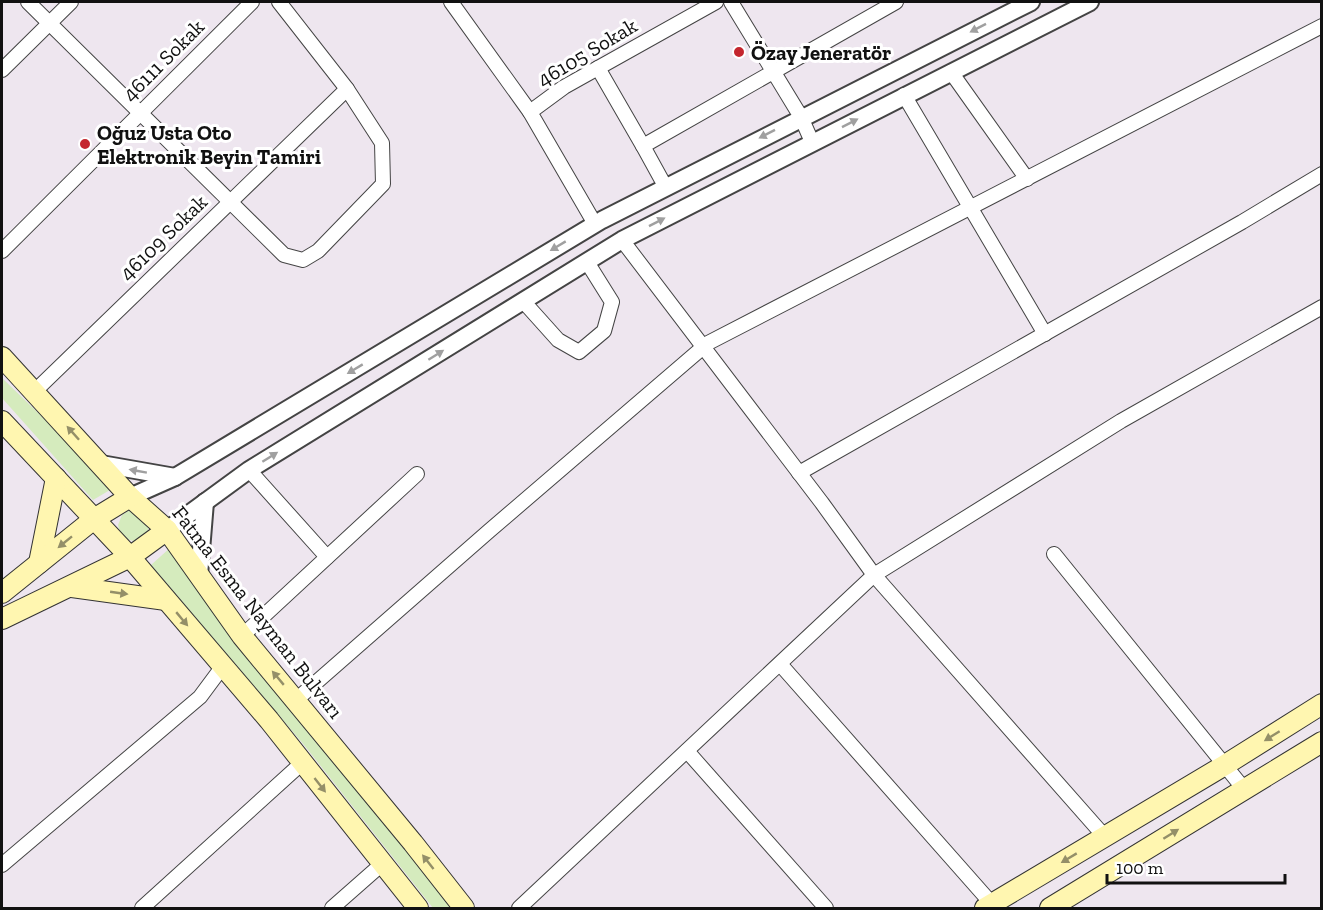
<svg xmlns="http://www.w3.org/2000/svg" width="1323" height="910" font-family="'Zilla Slab',serif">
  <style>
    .industrial { fill: #eee6ef }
    .green { fill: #d5ebbd }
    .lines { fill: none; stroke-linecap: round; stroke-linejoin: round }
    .minor-casing { stroke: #444; stroke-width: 16 }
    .tertiary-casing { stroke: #444; stroke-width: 20 }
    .secondary-casing { stroke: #333; stroke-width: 22 }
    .minor { stroke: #fff; stroke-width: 14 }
    .tertiary { stroke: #fff; stroke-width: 16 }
    .secondary { stroke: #fff6b0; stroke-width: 20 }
    .oneway { fill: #a0a0a0 }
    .oneway2 { fill: #948f68 }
    .poi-dot { fill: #c4262e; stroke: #fff; stroke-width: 2 }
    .labels { text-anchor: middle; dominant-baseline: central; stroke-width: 6; stroke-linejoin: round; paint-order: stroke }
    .street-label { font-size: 21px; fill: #111; stroke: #fff }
    .poi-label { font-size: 21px; font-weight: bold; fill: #111; stroke: #fff; text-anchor: start }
  </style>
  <rect width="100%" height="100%" fill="#fffdf5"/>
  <rect class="industrial" x="2" y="2" width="1319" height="906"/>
  <g class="green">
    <polygon points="2,378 115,487 93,500 2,398"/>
    <path d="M131,509L150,524L147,533L135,541C125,540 120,535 118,525L122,515Z"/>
    <polygon points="171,547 315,736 452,908 433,908 304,745 151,565"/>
  </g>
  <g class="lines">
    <g class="minor-casing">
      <g id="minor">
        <polyline points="28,2 284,255 303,260 318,251 383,184 382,143 347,89 279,2"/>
        <polyline points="451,2 530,112"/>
        <polyline points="731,2 801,117 812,142"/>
        <polyline points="598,68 643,146"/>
        <polyline points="2,70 71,2"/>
        <polyline points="951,72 1027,179"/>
        <polyline points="904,95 1045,334"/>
        <polyline points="665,186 643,146 896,2"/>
        <polyline points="595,224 530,112 564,87 716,2"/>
        <polyline points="622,240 822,503 874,575 1105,837"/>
        <polyline points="2,251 252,2"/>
        <polyline points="523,301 558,340 579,352 604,331 612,302 587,262"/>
        <polyline points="35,391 347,89"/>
        <polyline points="249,470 327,557"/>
        <polyline points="799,473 1242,222 1322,174"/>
        <polyline points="1054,554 1244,789"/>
        <polyline points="242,636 417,474"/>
        <polyline points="780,664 992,904"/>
        <polyline points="296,700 489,531 708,343 1322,26"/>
        <polyline points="687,751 826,908"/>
        <polyline points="2,865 200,697 223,666"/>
        <polyline points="142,908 302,763"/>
        <polyline points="332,908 382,864"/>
        <polyline points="519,908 874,575 1121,421 1322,307"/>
      </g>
    </g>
    <g class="tertiary-casing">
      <g id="tertiary">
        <polyline points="101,464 175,477"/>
        <polyline points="130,497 175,477 602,220 1031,2"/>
        <polyline points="167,530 249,470 622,240 1090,2"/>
        <polyline points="199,575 205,502"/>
      </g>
    </g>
    <g class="secondary-casing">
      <g id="secondary">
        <polyline points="2,357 130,497 167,530 242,636 413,843 464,908"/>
        <polyline points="2,421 130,557 269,720 418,908"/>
        <polyline points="39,563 56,478"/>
        <polyline points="72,587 166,600"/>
        <polyline points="2,593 94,519 130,497"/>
        <polyline points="2,619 130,557 167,530"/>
        <polyline points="985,908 1225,765 1322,704"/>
        <polyline points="1050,908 1322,742"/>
      </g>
    </g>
    <use href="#minor" class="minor"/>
    <use href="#tertiary" class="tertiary"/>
    <use href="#secondary" class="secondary"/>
  </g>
  <defs><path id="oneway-solid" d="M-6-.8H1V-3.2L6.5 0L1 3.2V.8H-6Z" transform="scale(1.5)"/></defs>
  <g class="oneway">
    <use href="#oneway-solid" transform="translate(978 28) rotate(153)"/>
    <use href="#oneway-solid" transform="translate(850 123) rotate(-27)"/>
    <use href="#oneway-solid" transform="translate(767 134) rotate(153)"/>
    <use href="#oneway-solid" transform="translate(657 222) rotate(-27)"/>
    <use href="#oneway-solid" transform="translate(558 246) rotate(149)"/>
    <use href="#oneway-solid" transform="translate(436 355) rotate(-32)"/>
    <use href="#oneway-solid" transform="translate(355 369) rotate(149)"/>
    <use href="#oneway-solid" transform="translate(270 457) rotate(-32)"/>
    <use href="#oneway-solid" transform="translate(138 471) rotate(-170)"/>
  </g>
  <g class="oneway2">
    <use href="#oneway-solid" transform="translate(73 433) rotate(-132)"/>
    <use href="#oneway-solid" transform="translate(65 542) rotate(141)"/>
    <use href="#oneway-solid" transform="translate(119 593) rotate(8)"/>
    <use href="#oneway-solid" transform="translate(182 619) rotate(50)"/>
    <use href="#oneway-solid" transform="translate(278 678) rotate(-130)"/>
    <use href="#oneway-solid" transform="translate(1272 736) rotate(148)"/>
    <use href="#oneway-solid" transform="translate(320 785) rotate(52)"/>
    <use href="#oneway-solid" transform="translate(1171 834) rotate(-32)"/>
    <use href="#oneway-solid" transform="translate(1069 858) rotate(149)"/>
    <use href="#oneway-solid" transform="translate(428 862) rotate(-128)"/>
  </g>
  <g class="poi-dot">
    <circle cx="739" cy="52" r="6"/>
    <circle cx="85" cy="144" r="6"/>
  </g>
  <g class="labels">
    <g class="street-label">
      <text transform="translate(587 52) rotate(-31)">46105 Sokak</text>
      <text transform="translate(163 60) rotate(-45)">46111 Sokak</text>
      <text transform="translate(163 237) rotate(-44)">46109 Sokak</text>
      <text transform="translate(258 612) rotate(52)">Fatma Esma Nayman Bulvarı</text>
    </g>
    <g class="poi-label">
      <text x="751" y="52">Özay Jeneratör</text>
      <text x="97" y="132">Oğuz Usta Oto<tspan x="97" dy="24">Elektronik Beyin Tamiri</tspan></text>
    </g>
  </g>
  <rect width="1323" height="910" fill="none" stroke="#111111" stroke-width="6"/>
  <path d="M1107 874v9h178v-9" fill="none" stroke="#111111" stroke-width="3"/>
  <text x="1116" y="874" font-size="18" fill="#111111" stroke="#ffffff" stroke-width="4.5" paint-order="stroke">100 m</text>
</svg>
